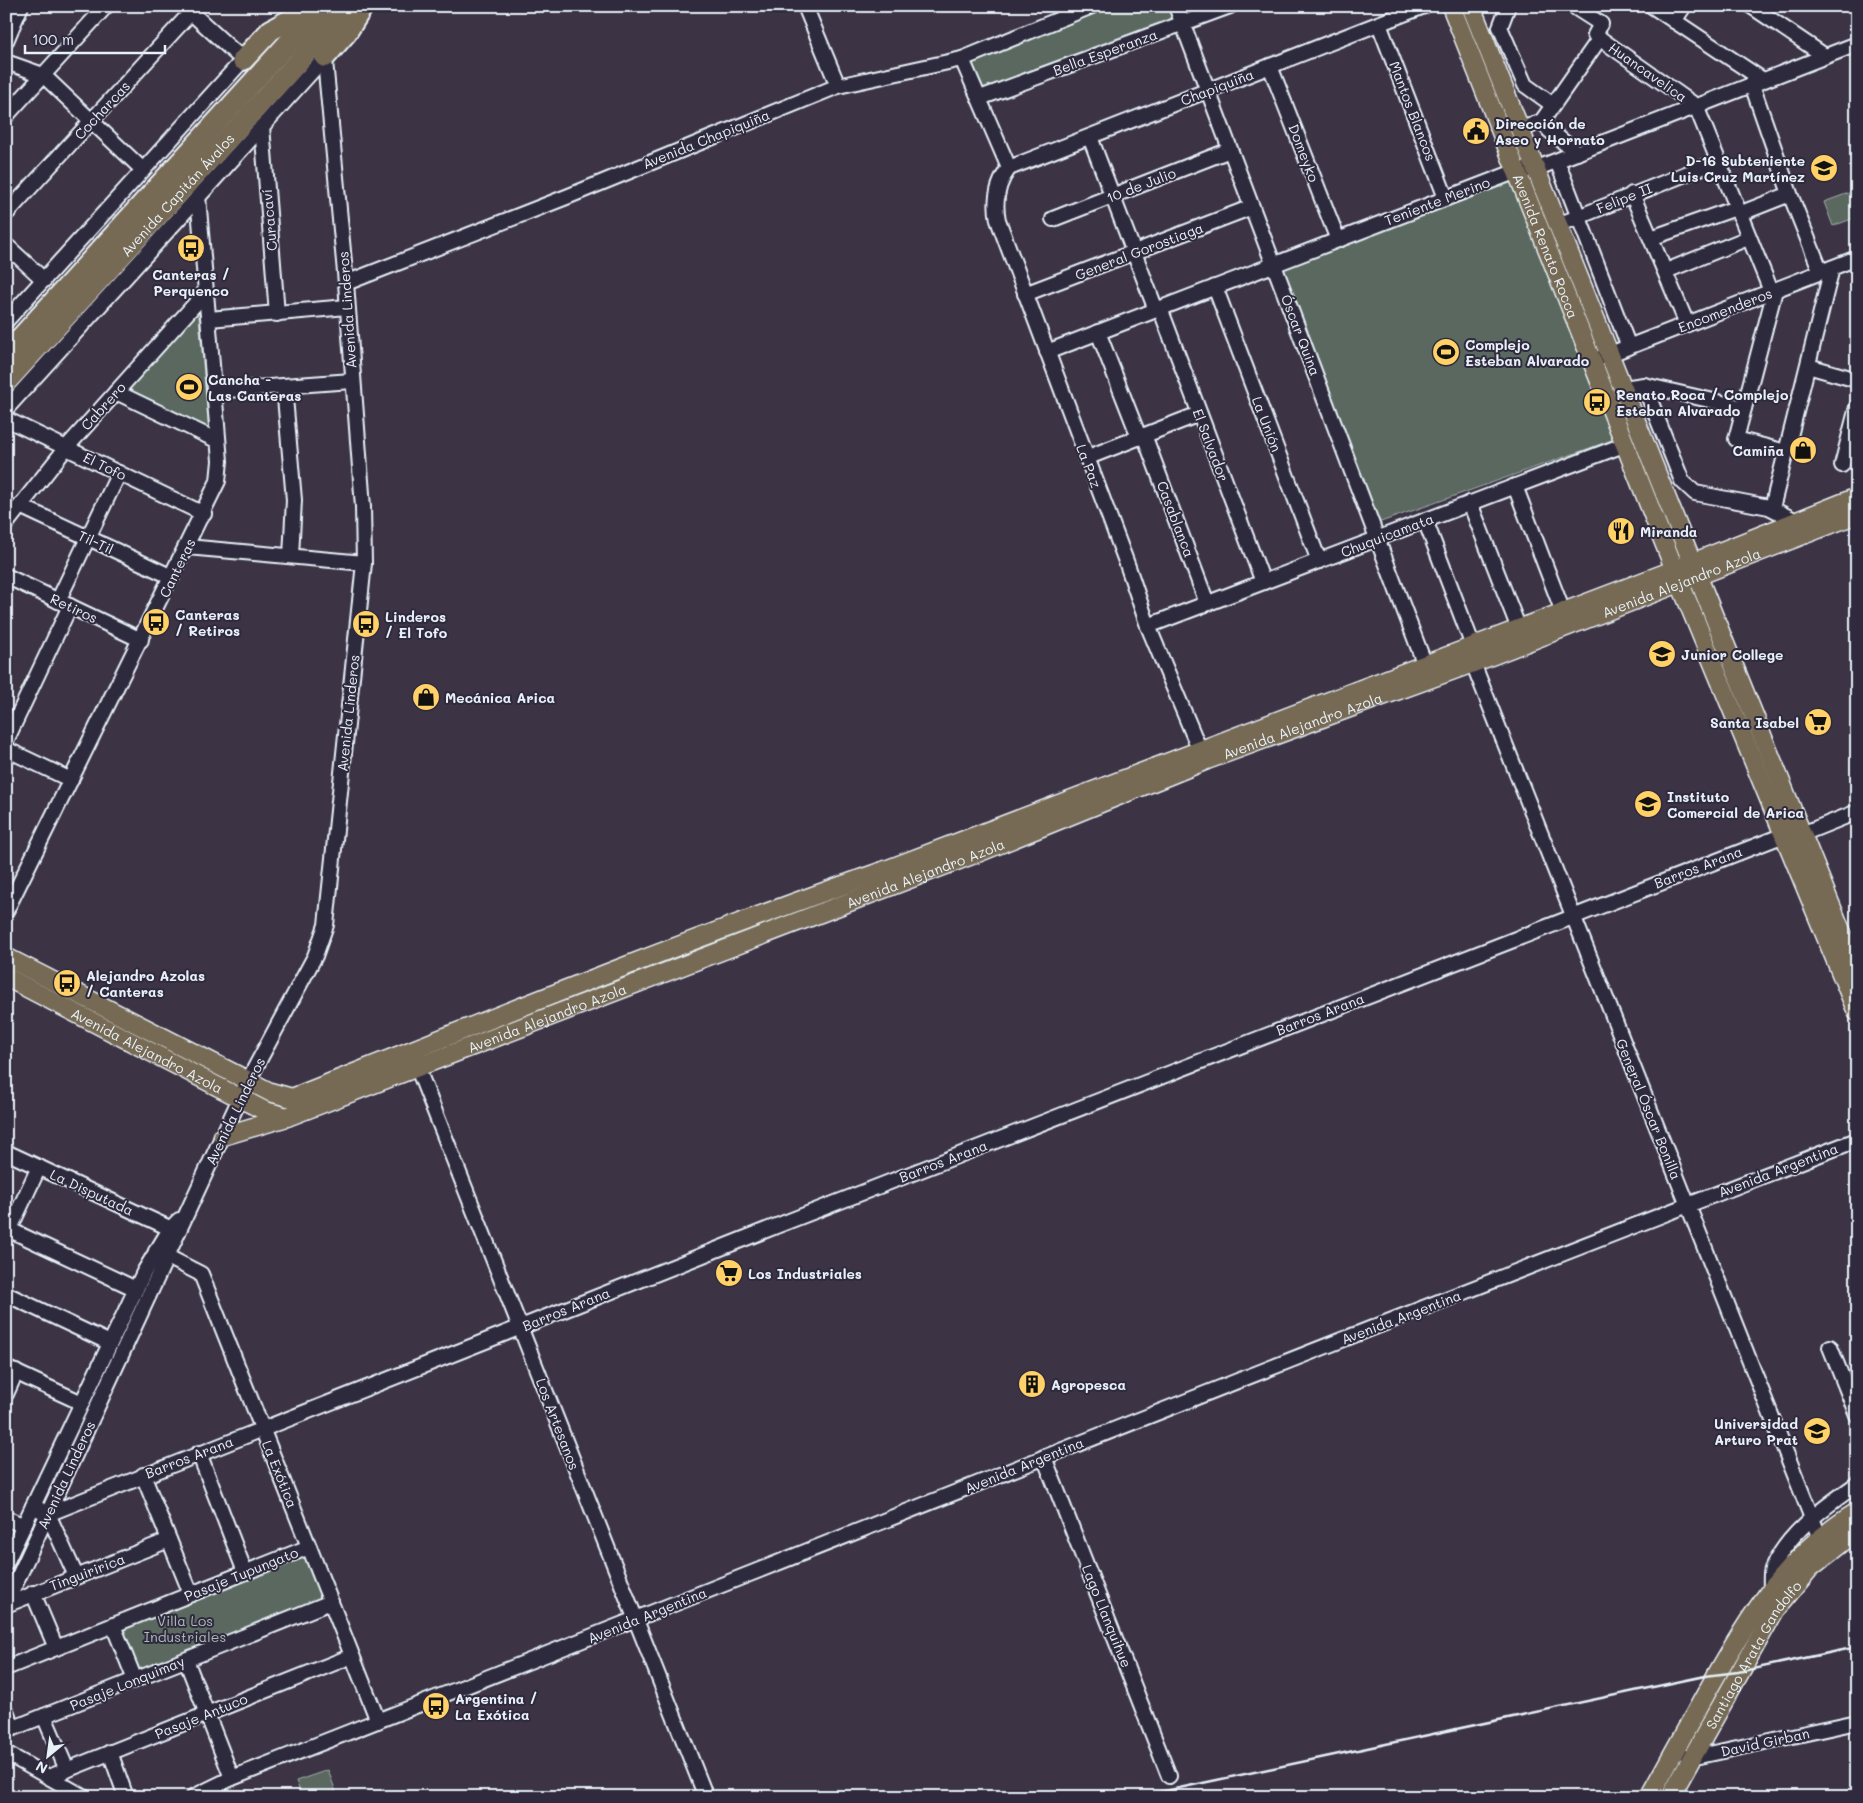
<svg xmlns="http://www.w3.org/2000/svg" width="1863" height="1803" font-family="Mali,sans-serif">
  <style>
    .green { fill: #5a685f; stroke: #a1acac }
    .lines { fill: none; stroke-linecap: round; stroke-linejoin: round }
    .minor-casing { stroke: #e8f1f8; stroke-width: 18 }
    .major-casing { stroke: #e8f1f8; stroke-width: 21 }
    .highway-casing { stroke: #e8f1f8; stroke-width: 24 }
    .minor { stroke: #2f2a3d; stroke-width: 14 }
    .major { stroke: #776a54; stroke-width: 18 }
    .highway { stroke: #776a54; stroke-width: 20 }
    .rail { stroke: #e8f1f8; stroke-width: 2.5 }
    .labels { text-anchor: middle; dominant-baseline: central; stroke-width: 4; stroke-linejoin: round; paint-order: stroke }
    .street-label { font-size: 14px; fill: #e8f1f8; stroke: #2f2a3d }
    .poi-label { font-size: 14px; font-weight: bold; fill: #e8f1f8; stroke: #2f2a3d; text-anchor: start }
    .park-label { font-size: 14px; fill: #afbabb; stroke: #2f2a3d }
  </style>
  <rect width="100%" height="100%" fill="#3c3344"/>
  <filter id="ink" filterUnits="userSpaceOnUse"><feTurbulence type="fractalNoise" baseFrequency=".02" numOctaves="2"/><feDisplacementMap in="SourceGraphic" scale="10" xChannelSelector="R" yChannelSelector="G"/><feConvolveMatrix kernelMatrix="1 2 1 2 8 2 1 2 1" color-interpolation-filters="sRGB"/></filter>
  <g filter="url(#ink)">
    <g class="green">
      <polygon points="1103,6 1170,6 1176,21 983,92 971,66 975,59"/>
      <polygon points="1183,6 1216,6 1187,17"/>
      <polygon points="1511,178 1615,439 1378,523 1279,265"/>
      <polygon points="1857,190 1857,217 1833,226 1824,202"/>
      <polygon points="198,307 209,432 121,393"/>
      <polygon points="304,1553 323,1601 136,1676 116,1628"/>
      <polygon points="328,1770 336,1792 322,1797 302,1797 296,1781"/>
    </g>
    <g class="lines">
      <g class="minor-casing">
        <g id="minor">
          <polyline points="805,6 838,86"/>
          <polyline points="1176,6 1425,665"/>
          <polyline points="1508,6 1500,27 1525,85 1553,105"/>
          <polyline points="1577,6 1576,8 1601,24 1595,35 1696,106 1771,291"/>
          <polyline points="1652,6 1763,80"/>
          <polyline points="1751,6 1825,56"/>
          <polyline points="1674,21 1684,6"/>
          <polyline points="1379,24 1446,198"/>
          <polyline points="6,41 21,6"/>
          <polyline points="962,59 1092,6"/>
          <polyline points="6,62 43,75 143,170"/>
          <polyline points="1270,66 1338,240"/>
          <polyline points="1752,85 1790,194 1821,272"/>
          <polyline points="980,98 1230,6"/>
          <polyline points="6,116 106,6"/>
          <polyline points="1542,121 1549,130 1577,153"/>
          <polyline points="262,126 277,314"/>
          <polyline points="1520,130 1542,121 1600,38"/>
          <polyline points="1090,137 1156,310"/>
          <polyline points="1557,161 1629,347"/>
          <path d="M1009,168C997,184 994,201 998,220L1127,564L1148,626L1196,741L1205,758"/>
          <polyline points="1009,168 1424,6"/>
          <polyline points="1632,194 1687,324"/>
          <polyline points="6,214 196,7"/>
          <polyline points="1739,214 1790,194"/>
          <polyline points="1053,219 1230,150"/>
          <polyline points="1558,225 1718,161"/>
          <polyline points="1651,238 1736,208"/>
          <polyline points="6,245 44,280"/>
          <polyline points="1666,271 1748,238"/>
          <polyline points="346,283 569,196 838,86 962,59 1009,168"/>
          <polyline points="1215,287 1319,561"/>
          <polyline points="1775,290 1736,439 1786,452"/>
          <polyline points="1025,294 1252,207"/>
          <polyline points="1160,308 1263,582"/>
          <polyline points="209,319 347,307"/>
          <polyline points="6,321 243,60 184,6"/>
          <polyline points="1098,332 1139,437"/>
          <polyline points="1047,352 1517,171 1535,169 1857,44"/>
          <polyline points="1600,358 1857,258"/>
          <polyline points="1808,366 1857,380"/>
          <polyline points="1644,385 1682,481 1695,493 1769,507 1796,521"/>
          <polyline points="284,386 294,500 291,556"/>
          <polyline points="1623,388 1644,385 1744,408"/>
          <polyline points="214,391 352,381"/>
          <polyline points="116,392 218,441"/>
          <polyline points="6,409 325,57"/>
          <polyline points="6,419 204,514"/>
          <polyline points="1144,435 1207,603"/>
          <polyline points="1086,458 1199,414"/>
          <polyline points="1842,465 1857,407"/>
          <polyline points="1515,486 1563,612"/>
          <polyline points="1470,503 1519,629"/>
          <polyline points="20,506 172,577"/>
          <polyline points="1772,508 1832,268"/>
          <polyline points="1425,520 1473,646"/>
          <polyline points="6,524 66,448 205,293"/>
          <polyline points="187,547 364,563"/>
          <polyline points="6,576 141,640"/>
          <polyline points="58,601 119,473"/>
          <polyline points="1148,626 1626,444"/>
          <polyline points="1473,663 1823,1546"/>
          <polyline points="6,741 70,606"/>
          <polyline points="6,749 71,780"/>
          <polyline points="6,911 218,481 220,461 198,196"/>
          <polyline points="414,1059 706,1797"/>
          <polyline points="6,1152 178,1232"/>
          <polyline points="10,1230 136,1289"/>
          <polyline points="6,1237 39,1167"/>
          <polyline points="156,1251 201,1274 378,1721"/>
          <polyline points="6,1294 110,1343"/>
          <polyline points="1830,1347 1857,1415"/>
          <polyline points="6,1368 82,1403"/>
          <polyline points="6,1394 16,1372"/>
          <polyline points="199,1453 245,1572"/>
          <polyline points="1044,1457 1169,1776"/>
          <polyline points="143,1475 191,1594"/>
          <polyline points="33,1506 48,1514 784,1223 1784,835 1802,834 1857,812"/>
          <polyline points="48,1514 76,1576"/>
          <polyline points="6,1518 24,1526"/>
          <polyline points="6,1563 144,1272 170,1229 179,1220"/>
          <path d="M1771,1588C1771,1582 1770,1574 1772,1569C1787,1533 1826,1506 1857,1484"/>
          <polyline points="33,1593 56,1648"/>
          <polyline points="6,1604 248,1081 315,956 326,925 364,563 363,507 346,283 324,50"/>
          <polyline points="6,1605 169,1540"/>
          <polyline points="113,1625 135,1680"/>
          <polyline points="186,1660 232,1778"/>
          <polyline points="6,1668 309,1547"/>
          <polyline points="6,1711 13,1728"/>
          <polyline points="44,1716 67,1770"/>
          <polyline points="6,1731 331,1602"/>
          <polyline points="110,1752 126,1797"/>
          <polyline points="6,1753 84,1797"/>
          <polyline points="1687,1756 1691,1758 1857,1722"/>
          <polyline points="49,1777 352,1656"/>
          <path d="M193,1797L232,1778C774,1566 1313,1348 1857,1140"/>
        </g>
      </g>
      <g class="major-casing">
        <g id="major">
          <path id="s1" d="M1451,6L1684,593L1857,1012"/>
          <polyline points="1471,6 1698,577 1857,970"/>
          <path d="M6,957L270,1092L292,1098C488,1020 683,941 883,871L1692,563L1857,497"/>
          <path id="s2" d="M6,977L265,1111L287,1117"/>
          <path id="s3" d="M223,1136L287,1117L980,852L1207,760L1473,663L1857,514"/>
          <path d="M1649,1797C1669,1761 1688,1726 1708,1690C1748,1618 1785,1556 1857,1512"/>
          <path id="s4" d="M1670,1797L1775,1610L1810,1568L1857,1531"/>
        </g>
      </g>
      <g class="highway-casing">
        <g id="highway">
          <polyline points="325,57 346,33 363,6"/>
          <polyline points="243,60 271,30 316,6"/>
          <polyline points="6,354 322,6"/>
          <path id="s5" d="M6,382L297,63L345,6"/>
        </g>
      </g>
      <use href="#minor" class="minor"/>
      <use href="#major" class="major"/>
      <use href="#highway" class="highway"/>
      <polyline class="rail" points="1137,1797 1705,1676 1738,1672 1857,1647"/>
    </g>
  </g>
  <defs>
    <g id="civic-disc" transform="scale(1.4375)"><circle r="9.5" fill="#ffd166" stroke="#2f2a3d"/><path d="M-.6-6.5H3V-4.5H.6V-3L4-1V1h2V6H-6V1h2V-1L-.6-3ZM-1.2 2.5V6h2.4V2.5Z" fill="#111"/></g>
    <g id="school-disc" transform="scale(1.4375)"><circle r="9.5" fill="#ffd166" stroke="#2f2a3d"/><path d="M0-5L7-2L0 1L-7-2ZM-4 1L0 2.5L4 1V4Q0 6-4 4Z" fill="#111"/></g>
    <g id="bus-disc" transform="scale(1.4375)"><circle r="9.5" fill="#ffd166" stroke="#2f2a3d"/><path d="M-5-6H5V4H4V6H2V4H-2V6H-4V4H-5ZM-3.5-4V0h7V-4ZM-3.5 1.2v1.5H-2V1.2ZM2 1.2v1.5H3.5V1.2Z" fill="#111"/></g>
    <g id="stadium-disc" transform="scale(1.4375)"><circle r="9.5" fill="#ffd166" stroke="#2f2a3d"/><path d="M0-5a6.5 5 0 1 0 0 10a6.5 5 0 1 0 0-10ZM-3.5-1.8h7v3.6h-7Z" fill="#111"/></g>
    <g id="shop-disc" transform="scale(1.4375)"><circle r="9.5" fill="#ffd166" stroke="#2f2a3d"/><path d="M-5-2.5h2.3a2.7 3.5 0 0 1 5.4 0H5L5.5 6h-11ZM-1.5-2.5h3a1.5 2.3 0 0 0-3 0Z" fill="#111"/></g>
    <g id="restaurant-disc" transform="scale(1.4375)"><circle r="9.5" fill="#ffd166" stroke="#2f2a3d"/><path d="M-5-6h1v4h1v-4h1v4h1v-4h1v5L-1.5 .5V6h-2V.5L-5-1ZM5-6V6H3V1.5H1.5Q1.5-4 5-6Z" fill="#111"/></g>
    <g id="supermarket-disc" transform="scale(1.4375)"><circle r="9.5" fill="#ffd166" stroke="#2f2a3d"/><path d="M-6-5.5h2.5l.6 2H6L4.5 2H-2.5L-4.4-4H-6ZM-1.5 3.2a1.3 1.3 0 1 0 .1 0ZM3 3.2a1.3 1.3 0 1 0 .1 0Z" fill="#111"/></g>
    <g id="building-disc" transform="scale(1.4375)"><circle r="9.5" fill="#ffd166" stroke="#2f2a3d"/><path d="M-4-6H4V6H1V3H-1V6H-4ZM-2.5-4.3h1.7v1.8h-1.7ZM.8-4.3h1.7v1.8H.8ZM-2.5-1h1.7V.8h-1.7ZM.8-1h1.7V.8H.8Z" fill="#111"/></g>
    <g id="university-disc" transform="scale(1.4375)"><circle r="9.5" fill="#ffd166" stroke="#2f2a3d"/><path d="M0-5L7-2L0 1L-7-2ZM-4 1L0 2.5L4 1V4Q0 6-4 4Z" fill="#111"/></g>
  </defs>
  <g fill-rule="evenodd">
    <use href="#civic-disc" x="1476" y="131"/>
    <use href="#school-disc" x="1824" y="168"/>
    <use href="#bus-disc" x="191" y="248"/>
    <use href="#stadium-disc" x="1446" y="352"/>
    <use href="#stadium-disc" x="189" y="387"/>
    <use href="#bus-disc" x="1597" y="402"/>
    <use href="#shop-disc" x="1803" y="450"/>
    <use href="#restaurant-disc" x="1621" y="531"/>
    <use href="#bus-disc" x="156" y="622"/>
    <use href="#bus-disc" x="366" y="624"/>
    <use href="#school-disc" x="1662" y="654"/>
    <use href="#shop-disc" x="426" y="697"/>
    <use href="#supermarket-disc" x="1818" y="722"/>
    <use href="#school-disc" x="1648" y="804"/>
    <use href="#bus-disc" x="67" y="983"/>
    <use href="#supermarket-disc" x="729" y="1273"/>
    <use href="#building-disc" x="1032" y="1384"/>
    <use href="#university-disc" x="1817" y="1431"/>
    <use href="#bus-disc" x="436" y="1706"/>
  </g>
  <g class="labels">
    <g class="street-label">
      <text transform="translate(1105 52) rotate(-20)">Bella Esperanza</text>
      <text transform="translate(1648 72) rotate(35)">Huancavelica</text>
      <text transform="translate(1217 87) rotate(-21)">Chapiquiña</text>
      <text transform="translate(102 110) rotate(-47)">Cocharcas</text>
      <text transform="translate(1413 111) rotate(69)">Mantos Blancos</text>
      <text transform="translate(706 139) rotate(-22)">Avenida Chapiquiña</text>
      <text transform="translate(1304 153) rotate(69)">Domeyko</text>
      <text transform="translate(1141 185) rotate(-21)">10 de Julio</text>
      <text stroke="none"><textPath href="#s5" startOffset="254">Avenida Capitán Ávalos</textPath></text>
      <text transform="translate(1624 198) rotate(-22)">Felipe II</text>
      <text transform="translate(1437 201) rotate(-21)">Teniente Merino</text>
      <text transform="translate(269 220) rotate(-95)">Curacaví</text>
      <text stroke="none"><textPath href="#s1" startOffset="258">Avenida Renato Rocca</textPath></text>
      <text transform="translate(1139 251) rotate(-21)">General Gorostiaga</text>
      <text transform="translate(347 310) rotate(-94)">Avenida Linderos</text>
      <text transform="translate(1725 310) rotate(-21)">Encomenderos</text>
      <text transform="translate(1301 335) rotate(69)">Óscar Quina</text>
      <text transform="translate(103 406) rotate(-48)">Cabrero</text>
      <text transform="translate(1267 424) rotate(69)">La Unión</text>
      <text transform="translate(1211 445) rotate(69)">El Salvador</text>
      <text transform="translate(105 466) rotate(26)">El Tofo</text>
      <text transform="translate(1089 466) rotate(69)">La Paz</text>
      <text transform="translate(1176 519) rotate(69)">Casablanca</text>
      <text transform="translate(1387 535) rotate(-21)">Chuquicamata</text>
      <text transform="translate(96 542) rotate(25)">Til-Til</text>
      <text transform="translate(177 568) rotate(-64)">Canteras</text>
      <text stroke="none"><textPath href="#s3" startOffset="1560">Avenida Alejandro Azola</textPath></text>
      <text transform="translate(74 608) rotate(25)">Retiros</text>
      <text transform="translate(348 713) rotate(-84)">Avenida Linderos</text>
      <text stroke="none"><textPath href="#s3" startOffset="1155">Avenida Alejandro Azola</textPath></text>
      <text transform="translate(1698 867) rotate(-21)">Barros Arana</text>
      <text stroke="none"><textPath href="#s3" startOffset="750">Avenida Alejandro Azola</textPath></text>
      <text transform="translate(1320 1014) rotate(-21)">Barros Arana</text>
      <text stroke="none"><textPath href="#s3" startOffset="345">Avenida Alejandro Azola</textPath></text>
      <text stroke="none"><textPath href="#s2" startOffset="159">Avenida Alejandro Azola</textPath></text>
      <text transform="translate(1649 1109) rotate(68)">General Óscar Bonilla</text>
      <text transform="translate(235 1111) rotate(-64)">Avenida Linderos</text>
      <text transform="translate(943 1161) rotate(-21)">Barros Arana</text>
      <text transform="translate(1778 1170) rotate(-21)">Avenida Argentina</text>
      <text transform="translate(92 1192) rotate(25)">La Disputada</text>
      <text transform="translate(566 1309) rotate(-22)">Barros Arana</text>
      <text transform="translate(1401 1317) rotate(-21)">Avenida Argentina</text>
      <text transform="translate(558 1424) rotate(69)">Los Artesanos</text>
      <text transform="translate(189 1457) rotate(-21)">Barros Arana</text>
      <text transform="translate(1024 1465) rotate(-22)">Avenida Argentina</text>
      <text transform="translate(280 1474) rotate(68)">La Exótica</text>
      <text transform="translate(66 1475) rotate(-65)">Avenida Linderos</text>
      <text transform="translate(87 1572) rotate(-21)">Tinguiririca</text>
      <text transform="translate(241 1574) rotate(-22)">Pasaje Tupungato</text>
      <text transform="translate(647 1615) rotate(-22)">Avenida Argentina</text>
      <text transform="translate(1107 1616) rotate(68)">Lago Llanquihue</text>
      <text stroke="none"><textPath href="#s4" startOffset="165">Santiago Arata Gandolfo</textPath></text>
      <text transform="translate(127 1683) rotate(-22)">Pasaje Lonquimay</text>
      <text transform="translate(201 1716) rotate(-22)">Pasaje Antuco</text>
      <text transform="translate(1765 1742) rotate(-12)">David Girban</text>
    </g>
    <g class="poi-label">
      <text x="1495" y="123">Dirección de<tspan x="1495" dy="16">Aseo y Hornato</tspan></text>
      <text x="1805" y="160" text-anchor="end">D-16 Subteniente<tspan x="1805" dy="16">Luis Cruz Martínez</tspan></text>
      <text x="191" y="274" text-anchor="middle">Canteras /<tspan x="191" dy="16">Perquenco</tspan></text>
      <text x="1465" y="344">Complejo<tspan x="1465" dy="16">Esteban Alvarado</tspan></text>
      <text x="208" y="379">Cancha -<tspan x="208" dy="16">Las Canteras</tspan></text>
      <text x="1616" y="394">Renato Roca / Complejo<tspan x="1616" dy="16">Esteban Alvarado</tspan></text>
      <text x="1784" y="450" text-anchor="end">Camiña</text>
      <text x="1640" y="531">Miranda</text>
      <text x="175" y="614">Canteras<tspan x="175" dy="16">/ Retiros</tspan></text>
      <text x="385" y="616">Linderos<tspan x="385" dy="16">/ El Tofo</tspan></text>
      <text x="1681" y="654">Junior College</text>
      <text x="445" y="697">Mecánica Arica</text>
      <text x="1799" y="722" text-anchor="end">Santa Isabel</text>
      <text x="1667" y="796">Instituto<tspan x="1667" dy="16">Comercial de Arica</tspan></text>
      <text x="86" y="975">Alejandro Azolas<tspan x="86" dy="16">/ Canteras</tspan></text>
      <text x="748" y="1273">Los Industriales</text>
      <text x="1051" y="1384">Agropesca</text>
      <text x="1798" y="1423" text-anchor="end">Universidad<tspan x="1798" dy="16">Arturo Prat</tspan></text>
      <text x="455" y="1698">Argentina /<tspan x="455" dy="16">La Exótica</tspan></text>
    </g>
    <g class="park-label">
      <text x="185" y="1620">Villa Los<tspan x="185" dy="16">Industriales</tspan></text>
    </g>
  </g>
  <rect width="1863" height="1803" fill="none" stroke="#2f2a3d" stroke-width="25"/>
  <rect x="12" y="12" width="1838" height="1778" fill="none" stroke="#e8f1f8" stroke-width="2" filter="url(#ink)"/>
  <g transform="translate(48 1756) rotate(209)" stroke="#2f2a3d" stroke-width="4" paint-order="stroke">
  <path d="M0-4L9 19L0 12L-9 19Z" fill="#e8f1f8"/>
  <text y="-8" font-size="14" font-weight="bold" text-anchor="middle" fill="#e8f1f8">N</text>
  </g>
  <path d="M25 45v8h140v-8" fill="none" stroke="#e8f1f8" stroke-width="2.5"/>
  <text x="32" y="45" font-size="15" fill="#e8f1f8" stroke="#2f2a3d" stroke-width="4" paint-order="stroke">100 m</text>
</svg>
